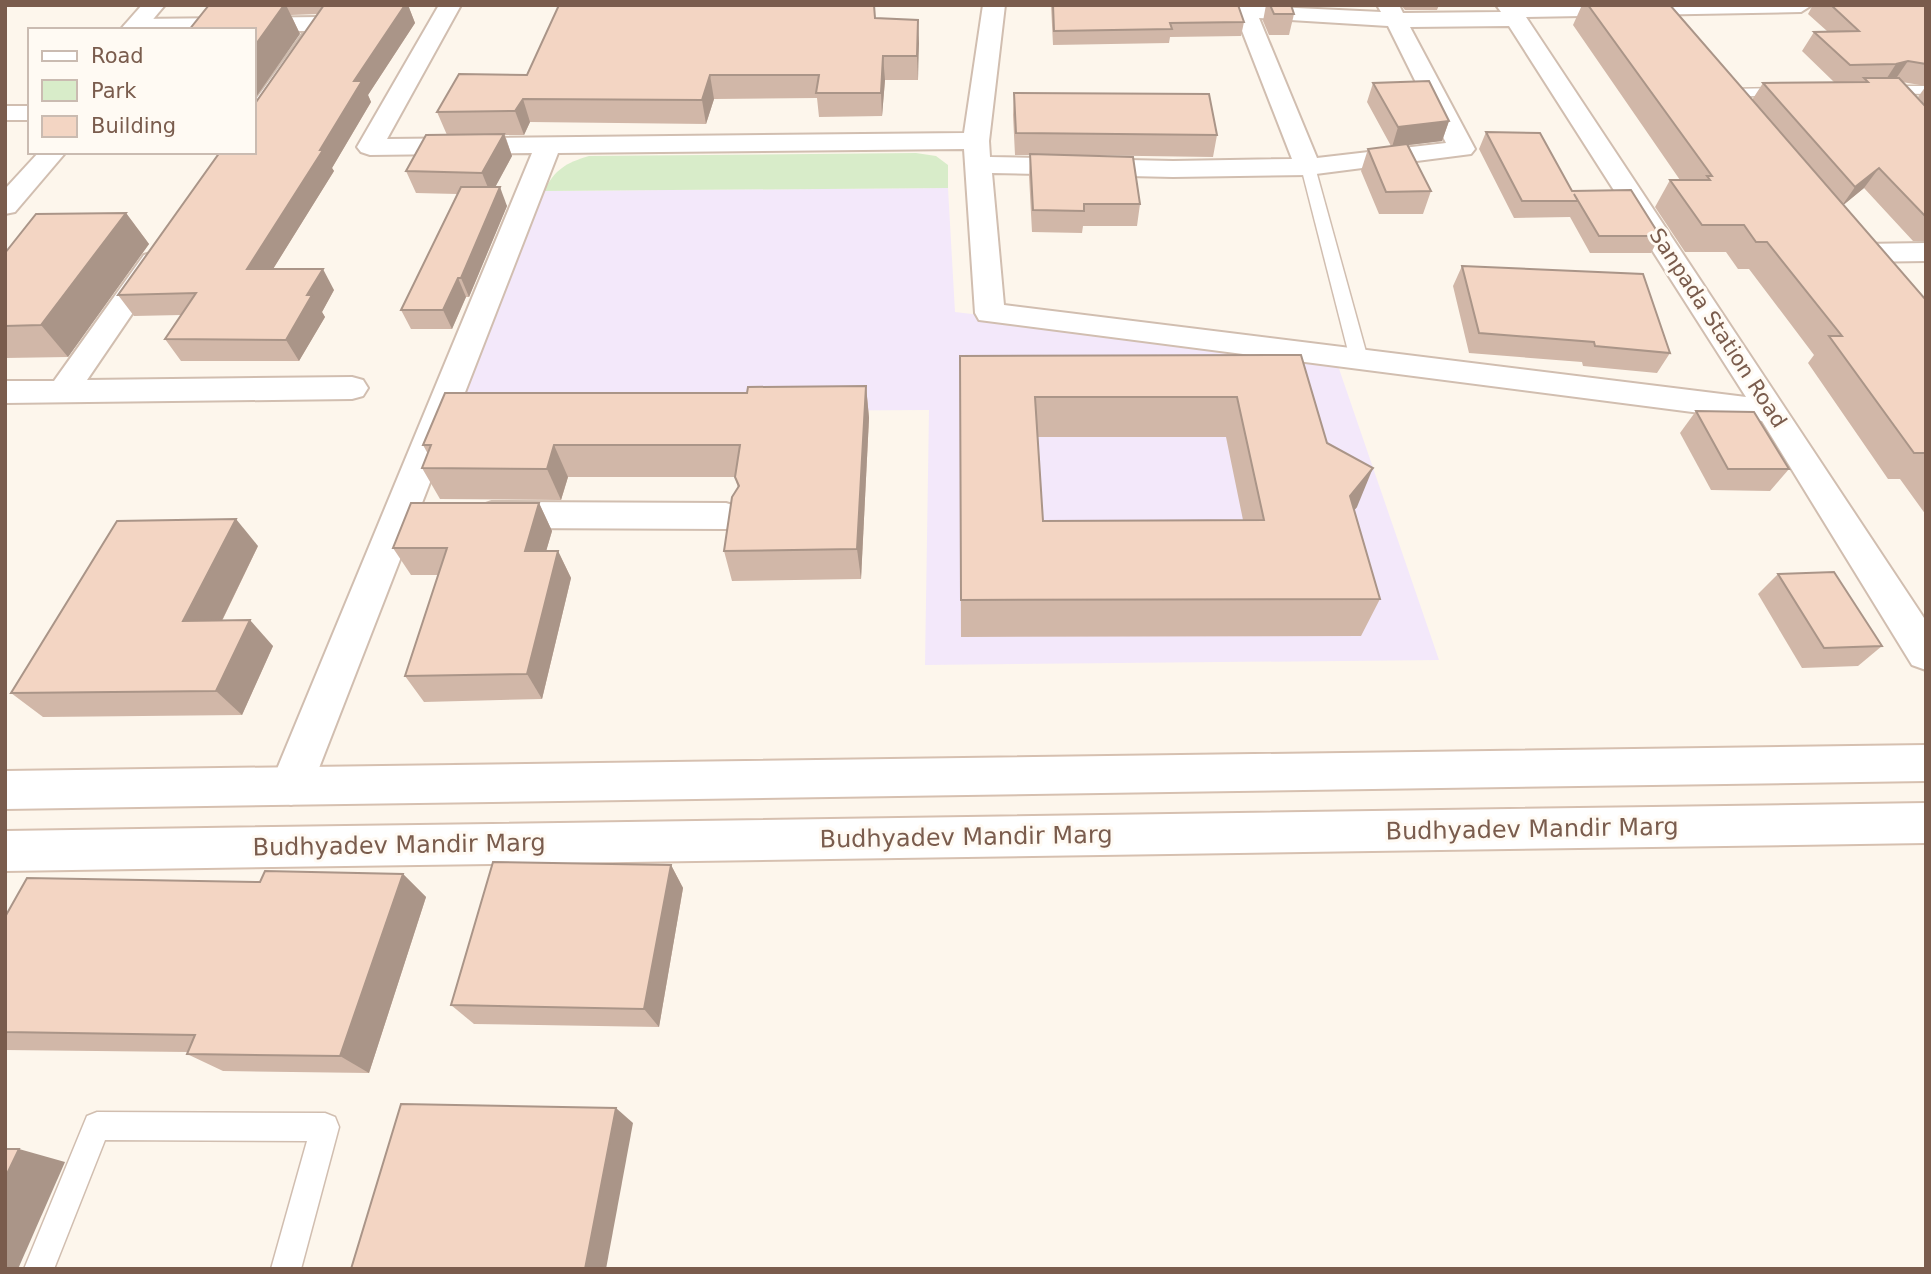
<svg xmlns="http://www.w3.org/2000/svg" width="1931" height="1274" font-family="'DejaVu Sans',sans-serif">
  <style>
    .education { fill: #f3e8fa }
    .green { fill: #d8ecc9 }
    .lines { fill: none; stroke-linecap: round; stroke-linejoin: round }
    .service-casing { stroke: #d1beb0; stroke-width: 3 }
    .minor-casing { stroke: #d1beb0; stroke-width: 4 }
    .tertiary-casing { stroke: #d1beb0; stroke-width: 4 }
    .secondary-casing { stroke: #d6c0b0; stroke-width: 4 }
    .service { fill: #fff; fill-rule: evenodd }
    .minor { fill: #fff; fill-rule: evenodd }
    .tertiary { fill: #fff; fill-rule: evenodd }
    .secondary { fill: #fff; fill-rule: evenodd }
    .wall { fill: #d1b7a8; fill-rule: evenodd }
    .shaded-wall { fill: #aa9588 }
    .building { fill: #f3d5c3; stroke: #aa9588; stroke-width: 2; fill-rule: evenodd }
    .labels { text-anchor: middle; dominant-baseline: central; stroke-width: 6; stroke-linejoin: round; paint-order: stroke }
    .far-street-label { font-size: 21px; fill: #7a5c4d; stroke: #fffaf3 }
    .street-label { font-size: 24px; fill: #7a5c4d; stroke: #fffaf3 }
  </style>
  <rect width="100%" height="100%" fill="#fdf6ec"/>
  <polygon class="education" points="948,188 955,312 1335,357 1439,660 925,665 929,410 458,413 544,191"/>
  <path class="green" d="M916,153L936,156L948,165V188L544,191C555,169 566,163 589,156Z"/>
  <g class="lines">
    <g class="service-casing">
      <g id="service">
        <polygon points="1882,86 1926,86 1926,94 1877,93 1877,87"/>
        <polygon points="1784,88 1789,89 1789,95 1727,97 1720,93 1727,89"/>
        <polygon points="1308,163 1315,167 1368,359 1359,365 1350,359 1301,167"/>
        <polygon points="97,1112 325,1113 335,1117 339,1127 301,1269 271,1269 307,1141 105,1140 54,1269 24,1269 87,1116"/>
      </g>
    </g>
    <g class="minor-casing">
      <g id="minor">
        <path d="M439,5H461L387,139L964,133L983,5H1005L989,141L990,157L1173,161L1292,159L1232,5L1381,12L1377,5H1399L1403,13L1501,12L1496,5H1812L1801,12L1526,17L1926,621V670L1912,665L1762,421L979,320L975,313L964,149L558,153L312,786L306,799L291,805L276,799L270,786L532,153L370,155L361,152L357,147ZM1259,18L1388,26L1446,143L1317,158ZM1509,26L1746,397L1004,305L992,173L1173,177L1308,175L1471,154L1475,149L1410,27Z"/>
        <polygon points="321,17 332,24 263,124 254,127 254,102 305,31 126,30 124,26 135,19"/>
        <rect x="5" y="106" width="25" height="14"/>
        <polygon points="1926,243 1926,261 1860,262 1850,259 1846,253 1850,247 1860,244"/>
        <polygon points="154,252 164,255 168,261 87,380 352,377 363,380 368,388 363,396 352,399 5,403 5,381 54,381 144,255"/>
        <polygon points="492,502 726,503 739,507 744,516 739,525 726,529 492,528 480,524 474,515 480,506"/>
      </g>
    </g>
    <g class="tertiary-casing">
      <g id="tertiary">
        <polygon points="142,5 165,5 144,30 120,30"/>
        <polygon points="39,152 66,152 15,212 5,214 5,189"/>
      </g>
    </g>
    <g class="secondary-casing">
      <g id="secondary">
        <polygon points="1926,745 1926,781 5,809 5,771"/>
        <polygon points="1926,803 1926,843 5,871 5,831"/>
      </g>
    </g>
    <use href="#service" class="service"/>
    <use href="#minor" class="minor"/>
    <use href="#tertiary" class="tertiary"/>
    <use href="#secondary" class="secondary"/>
  </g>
  <g class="wall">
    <polygon points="209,5 408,5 415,23 368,95 371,102 332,168 334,171 273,269 334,290 322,312 325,317 299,361 181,361 165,339 181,315 134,316 118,295 318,14 291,15 300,34"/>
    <polygon points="1051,5 1238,5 1244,22 1241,36 1170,37 1169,43 1053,45"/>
    <polygon points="1266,5 1291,5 1294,14 1289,35 1269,35 1263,21"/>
    <polygon points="1401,5 1439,5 1437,10 1405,10"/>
    <polygon points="1582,5 1670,5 1752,100 1763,83 1834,82 1802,51 1814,32 1827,31 1808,14 1813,5 1926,5 1926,86 1902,82 1926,107 1926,241 1913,241 1864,188 1843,205 1926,300 1926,515 1900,479 1888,479 1808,363 1814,355 1749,269 1738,269 1726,252 1685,252 1655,207 1670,180 1680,180 1573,25"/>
    <polygon points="875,18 918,20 918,80 885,80 882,116 819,117 817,98 714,99 706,124 530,122 524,135 505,135 512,156 495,187 507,206 469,297 466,297 452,329 411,329 401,310 457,194 416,193 406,171 447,135 437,112 527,75"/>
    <polygon points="1373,83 1449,121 1442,141 1408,145 1431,191 1423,214 1379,214 1361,171 1368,149 1391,146 1367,102"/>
    <polygon points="1926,86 1926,106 1918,97"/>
    <polygon points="1014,93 1217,135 1213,157 1073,155 1140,204 1137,226 1083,226 1082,233 1032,232 1029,176 1030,155 1015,155 1013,115"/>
    <polygon points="1486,132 1572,191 1660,236 1651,253 1590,253 1570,217 1514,218 1479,149"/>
    <polygon points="126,213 149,244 68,357 5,358 5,253"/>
    <polygon points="1462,266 1670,353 1657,373 1583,366 1582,362 1469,353 1453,286"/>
    <path d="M1301,355L1327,443L1357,507L1354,510L1380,599L1361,636L961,637L960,356ZM1038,437H1226L1243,520L1043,521Z"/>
    <polygon points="866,386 869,418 861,579 732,581 724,551 738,488 735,477 568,477 561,500 440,499 422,468 428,454 423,445 747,393"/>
    <polygon points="1696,411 1789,469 1770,491 1711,490 1680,433"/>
    <polygon points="539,503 552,531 546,551 558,551 571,578 542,699 424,702 405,676 438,575 411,575 393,548"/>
    <polygon points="258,546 222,621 273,646 242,715 43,717 11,693"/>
    <polygon points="1778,574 1882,646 1858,666 1802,668 1758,594"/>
    <polygon points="671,865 683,888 659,1027 474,1024 451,1005"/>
    <polygon points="403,874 426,897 369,1073 223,1071 187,1054 188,1052 5,1050 5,917 260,882"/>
  </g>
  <g class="shaded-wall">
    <polygon points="284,5 286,5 300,34 254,100 254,47"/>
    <polygon points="405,5 408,5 415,23 368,95 371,102 332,168 334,171 260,290 247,269 320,150 354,81"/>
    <polygon points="918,20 919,43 918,80 917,56"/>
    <polygon points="883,56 885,80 882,116 881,93"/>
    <polygon points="1908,61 1895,80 1883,84 1896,64"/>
    <polygon points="710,75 714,99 706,124 702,100"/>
    <polygon points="523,99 530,122 524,135 515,111"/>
    <polygon points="1449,121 1442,141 1392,147 1398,127"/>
    <polygon points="504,134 512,156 491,195 482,173"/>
    <polygon points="1879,168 1864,188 1841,207 1855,187"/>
    <polygon points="500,187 507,206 469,297 461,278"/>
    <polygon points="126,213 149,244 68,357 41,325"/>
    <polygon points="323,269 334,290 322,312 325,317 299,361 286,340 307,295"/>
    <polygon points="458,278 466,297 452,329 443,310"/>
    <polygon points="866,386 869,418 861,579 857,549"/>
    <polygon points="554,445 568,477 561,500 547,469"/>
    <polygon points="1373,468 1357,507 1334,535 1350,496"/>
    <polygon points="539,503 552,531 538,579 525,551"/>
    <polygon points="236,519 258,546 209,647 183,621"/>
    <polygon points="558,551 571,578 542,699 527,674"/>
    <polygon points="250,620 273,646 242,715 216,691"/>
    <polygon points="671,865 683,888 659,1027 644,1009"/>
    <polygon points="403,874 426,897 369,1073 340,1056"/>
    <polygon points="616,1108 633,1123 606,1269 585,1269"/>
    <polygon points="19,1149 65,1162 18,1269 5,1269 5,1178"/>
  </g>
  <g class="building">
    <polygon points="209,5 284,5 254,47 254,30 189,30"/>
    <polygon points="324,5 405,5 354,81 362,81 320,150 323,150 247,269 323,269 307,295 312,295 286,340 165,339 196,293 118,295 220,152 254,152 254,105"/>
    <polygon points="559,5 874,5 875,18 918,20 917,56 883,56 881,93 816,93 819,75 710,75 702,100 523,99 515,111 437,112 459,74 527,75"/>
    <polygon points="1053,5 1238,5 1244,22 1170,23 1172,29 1054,31"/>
    <polygon points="1270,5 1291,5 1294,14 1274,14"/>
    <polygon points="1588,5 1670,5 1926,300 1926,453 1914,453 1829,336 1842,336 1767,242 1756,242 1744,225 1702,225 1670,180 1710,180 1707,176 1712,176"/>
    <polygon points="1831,5 1926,5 1926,64 1908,61 1896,64 1850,65 1814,32 1859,31"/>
    <polygon points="1864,78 1899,78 1926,107 1926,217 1879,168 1855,187 1763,83 1868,82"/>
    <polygon points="1429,81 1449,121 1398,127 1373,83"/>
    <polygon points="1014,93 1209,94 1217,135 1016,133"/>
    <polygon points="1486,132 1540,133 1572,191 1631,190 1660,236 1599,236 1574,194 1578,201 1522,201"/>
    <polygon points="504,134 482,173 406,171 426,135"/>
    <polygon points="1407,144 1431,191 1386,192 1368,149"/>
    <polygon points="1030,154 1133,157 1140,204 1084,204 1084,211 1033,210"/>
    <polygon points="461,187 500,187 461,278 458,278 443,310 401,310"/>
    <polygon points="126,213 41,325 5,326 5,253 36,214"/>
    <polygon points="1462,266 1643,274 1670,353 1595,346 1594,342 1479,333"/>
    <path d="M1301,355L1327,443L1373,468L1350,496L1380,599L961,600L960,356ZM1035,397H1237L1264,520L1043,521Z"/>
    <polygon points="866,386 857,549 724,551 732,497 739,486 735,477 740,445 554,445 547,469 422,468 431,445 423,445 445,393 747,393 748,387"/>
    <polygon points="1696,411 1754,412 1789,469 1728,469"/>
    <polygon points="411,503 539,503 525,551 558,551 527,674 405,676 447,548 393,548"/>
    <polygon points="236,519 183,621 250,620 216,691 11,693 117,521"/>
    <polygon points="1834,572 1882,646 1824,648 1778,574"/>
    <polygon points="493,862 671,865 644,1009 451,1005"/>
    <polygon points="265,871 403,874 340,1056 187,1054 195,1035 5,1032 5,917 27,878 260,882"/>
    <polygon points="401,1104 616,1108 585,1269 351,1269"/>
    <polygon points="5,1149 19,1149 5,1178"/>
  </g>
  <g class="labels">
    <g class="far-street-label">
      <text transform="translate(1718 328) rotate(57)">Sanpada Station Road</text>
    </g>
    <g class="street-label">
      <text transform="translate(1532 829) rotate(-1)">Budhyadev Mandir Marg</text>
      <text transform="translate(966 837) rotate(-1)">Budhyadev Mandir Marg</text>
      <text transform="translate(399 845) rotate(-1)">Budhyadev Mandir Marg</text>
    </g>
  </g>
  <rect width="1931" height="1274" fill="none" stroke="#7a5c4d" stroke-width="14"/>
  <rect x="28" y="28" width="228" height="126" fill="#fffaf3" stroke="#cabbb1" stroke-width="2"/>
  <rect x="42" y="51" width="35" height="10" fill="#ffffff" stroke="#cabbb1" stroke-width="2"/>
  <text x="91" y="63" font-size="21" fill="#7a5c4d">Road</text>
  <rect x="42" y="80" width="35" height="21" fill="#d8ecc9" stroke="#cabbb1" stroke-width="2"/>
  <text x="91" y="98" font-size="21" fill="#7a5c4d">Park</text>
  <rect x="42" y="116" width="35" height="21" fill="#f3d5c3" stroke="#cabbb1" stroke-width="2"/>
  <text x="91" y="133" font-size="21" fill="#7a5c4d">Building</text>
</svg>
